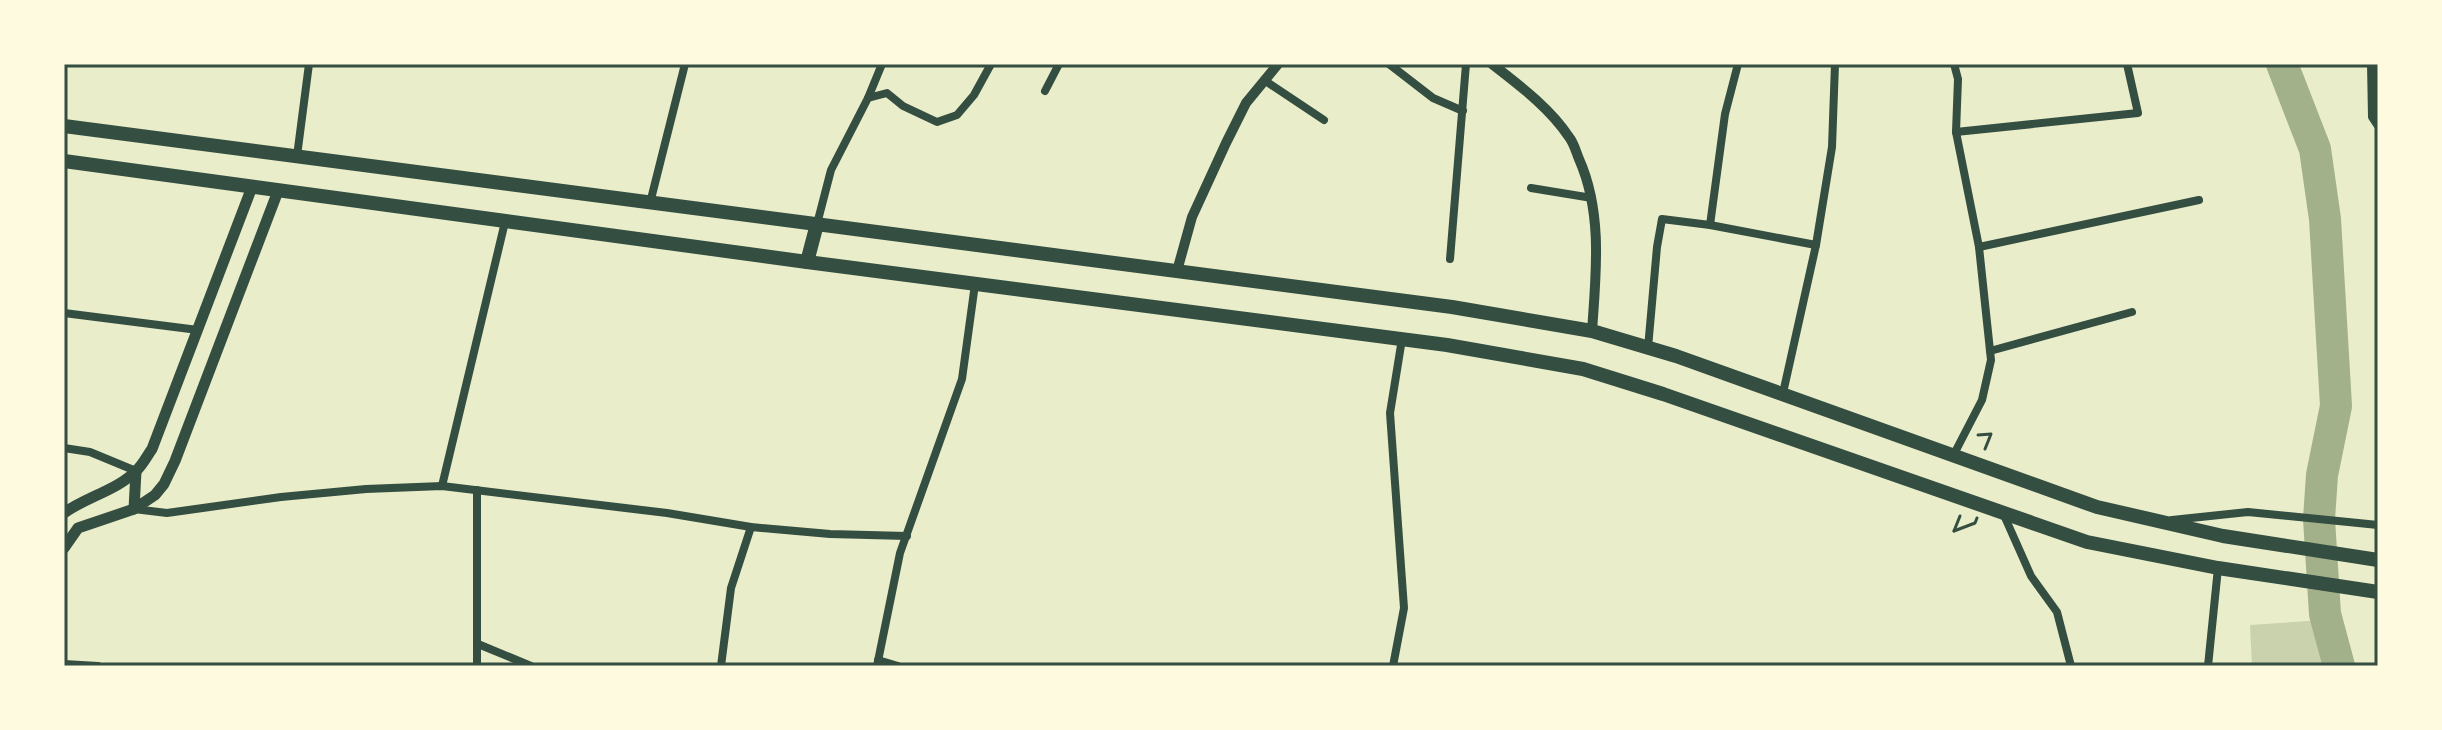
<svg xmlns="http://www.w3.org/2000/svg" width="2442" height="730" font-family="Arial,sans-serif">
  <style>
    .green { fill: #cad2ad }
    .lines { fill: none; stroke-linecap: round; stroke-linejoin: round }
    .river { stroke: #a3b18a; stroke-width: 32 }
    .path { stroke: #344e41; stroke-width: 3 }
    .minor { stroke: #344e41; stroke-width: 8 }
    .tertiary { stroke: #344e41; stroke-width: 10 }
    .secondary { stroke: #344e41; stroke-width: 11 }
    .trunk { stroke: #344e41; stroke-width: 14 }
    .neatline { fill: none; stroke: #344e41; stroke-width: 3 }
  </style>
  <rect width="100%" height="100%" fill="#e9edc9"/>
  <polygon class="green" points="2338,619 2348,666 2252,666 2250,625"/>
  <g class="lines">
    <polyline class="river" points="2282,64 2315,149 2325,219 2336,406 2322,475 2319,519 2325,614 2339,666"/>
    <g class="path">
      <polyline points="64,92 64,101"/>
      <polyline points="1978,435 1991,434 1985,449"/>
      <polyline points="1954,531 1960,516"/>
      <polyline points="1954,531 1975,523 1977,518"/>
    </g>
    <g class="minor">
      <polyline points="1389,64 1433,98 1463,111"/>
      <polyline points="2371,64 2372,117 2378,126"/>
      <polyline points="1264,80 1324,120"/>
      <polyline points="1045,91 1059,64"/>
      <polyline points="868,98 882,64"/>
      <polyline points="1956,132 2138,113 2127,64"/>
      <polyline points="297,156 309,64"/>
      <polyline points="1531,188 1592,198"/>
      <polyline points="650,203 685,64"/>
      <polyline points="817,224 831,170 868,98 887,93 903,106 937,122 957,115 974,95 991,64"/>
      <polyline points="1710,225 1725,114 1738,64"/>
      <polyline points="1979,247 2199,200"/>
      <polyline points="1450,259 1466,64"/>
      <polyline points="64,313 198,330"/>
      <polyline points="1648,348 1657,247 1662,219 1710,225 1816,245"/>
      <polyline points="1990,351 2132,312"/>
      <polyline points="1783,393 1816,245 1832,147 1835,64"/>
      <polyline points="64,448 90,452 136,471"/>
      <polyline points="1953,456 1982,400 1991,360 1979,247 1956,132 1958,79 1954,64"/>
      <polyline points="442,486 505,222"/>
      <polyline points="477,490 477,666"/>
      <polyline points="134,509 167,513 281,497 366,489 442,486 667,513 751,527 830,534 907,536"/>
      <polyline points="2003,513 2031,576 2057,612 2071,666"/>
      <polyline points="2172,520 2248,512 2378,525"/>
      <polyline points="478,644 531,666"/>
      <polyline points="878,660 898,666"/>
      <polyline points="64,664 98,666"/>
      <polyline points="721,666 731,588 751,527"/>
      <polyline points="877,666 900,553 962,379 975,284"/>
      <polyline points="1393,666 1404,608 1390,413 1402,339"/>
      <polyline points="2208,666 2218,568"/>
    </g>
    <g class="tertiary">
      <path d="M1492,64C1519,85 1550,108 1569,137C1574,143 1576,152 1579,159C1603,213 1596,274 1592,331"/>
      <polyline points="1177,271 1192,217 1226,143 1246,103 1278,64"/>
    </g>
    <g class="secondary">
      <polyline points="134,509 136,471"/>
      <path d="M64,513C86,497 118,490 137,470C143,464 147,456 152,449L252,187"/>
      <polyline points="64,548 78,528 134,509 155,495 164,484 175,461 278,191"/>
    </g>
    <g class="trunk">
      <polyline points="64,126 1452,307 1592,331 1676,356 2097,507 2223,536 2378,560"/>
      <polyline points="64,161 807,262 1447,345 1583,369 1663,394 2087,542 2218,568 2378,592"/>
      <polyline points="807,262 817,224"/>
    </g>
  </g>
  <rect width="2442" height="730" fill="none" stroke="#fefae0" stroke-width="132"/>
  <rect x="66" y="66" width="2310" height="598" class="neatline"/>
</svg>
